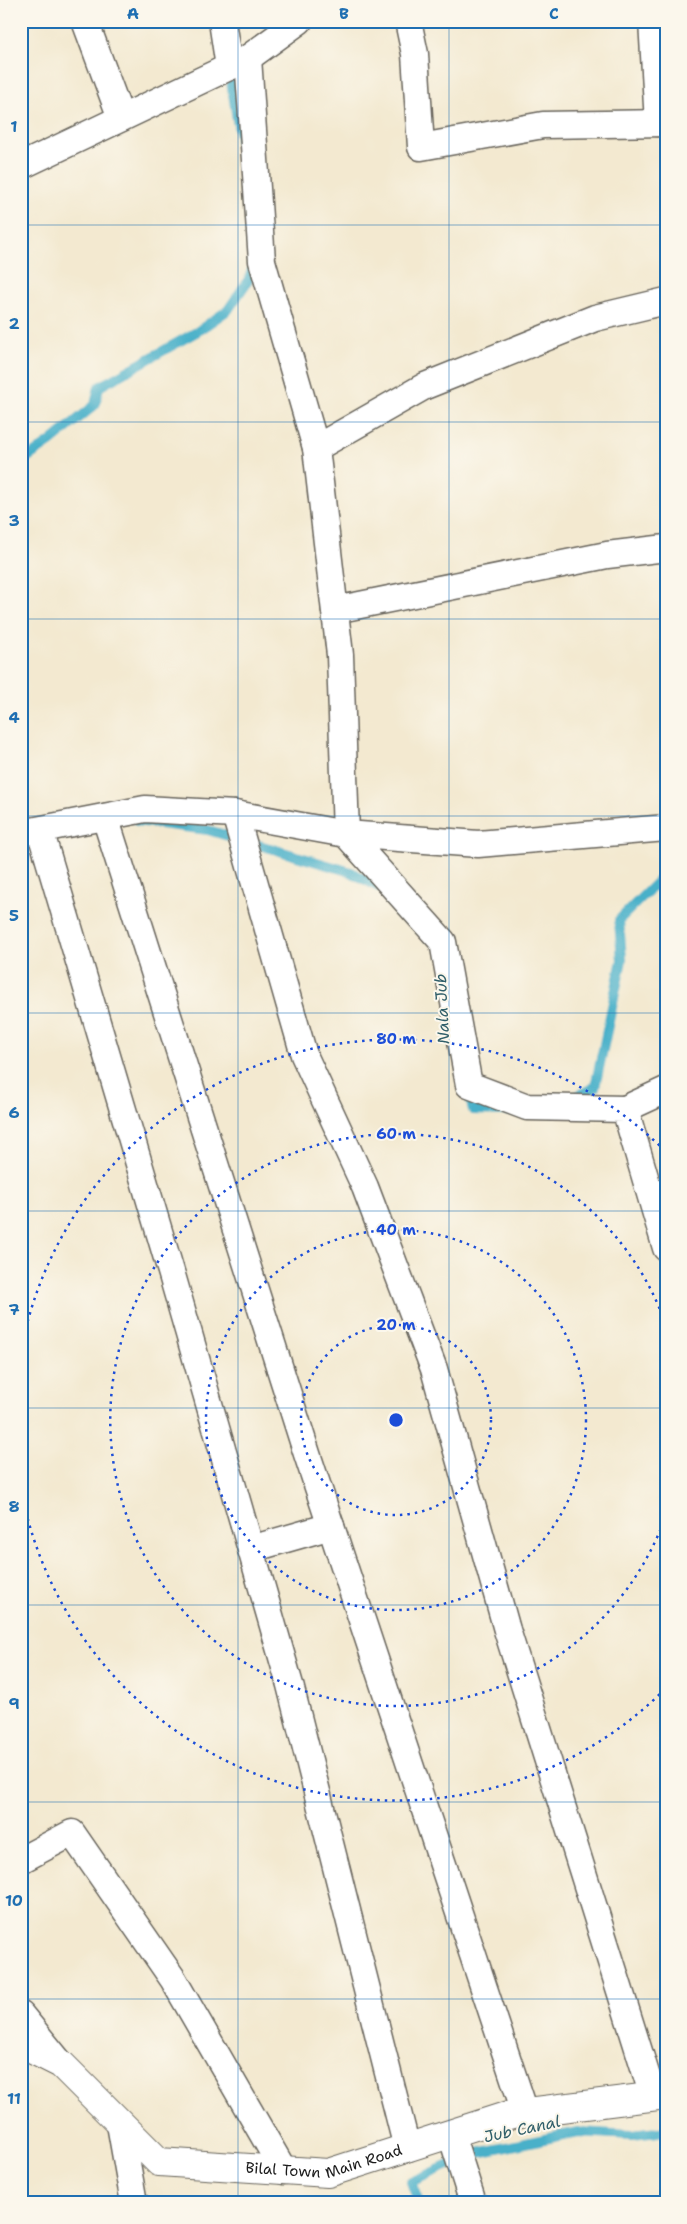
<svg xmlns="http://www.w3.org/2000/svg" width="687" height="2224" font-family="'Shantell Sans',sans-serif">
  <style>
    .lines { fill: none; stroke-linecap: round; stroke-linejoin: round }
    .stream { stroke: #4ab0c9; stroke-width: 10 }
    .street-casing { stroke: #67645b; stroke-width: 29 }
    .secondary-casing { stroke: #67645b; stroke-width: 30 }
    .street { stroke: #fff; stroke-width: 26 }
    .secondary { stroke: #fff; stroke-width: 28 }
    .grid { fill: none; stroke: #1f6fb2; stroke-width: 1; stroke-opacity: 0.55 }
    .ring { fill: none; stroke: #1d4ed8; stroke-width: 2.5; stroke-dasharray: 2.5 5 }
    .labels { text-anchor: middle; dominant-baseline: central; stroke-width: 4; stroke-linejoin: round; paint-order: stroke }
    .street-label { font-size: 15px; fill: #1c1c1c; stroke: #fbf7ec }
    .water-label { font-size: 16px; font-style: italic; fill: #315f6a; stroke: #fbf7ec }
    .centre { fill: #1d4ed8; stroke: #fbf7ec; stroke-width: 2.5 }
    .ring-label { font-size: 15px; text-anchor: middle; font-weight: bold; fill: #1d4ed8; stroke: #fbf7ec; stroke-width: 4; stroke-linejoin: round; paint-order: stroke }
    .neatline { fill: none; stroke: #1f6fb2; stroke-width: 2 }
    .grid-label { font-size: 16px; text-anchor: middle; font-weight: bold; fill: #1f6fb2 }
  </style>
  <rect width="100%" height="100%" fill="#fbf7ec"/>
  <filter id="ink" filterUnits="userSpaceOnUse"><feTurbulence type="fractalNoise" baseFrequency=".02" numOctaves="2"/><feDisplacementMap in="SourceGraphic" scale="10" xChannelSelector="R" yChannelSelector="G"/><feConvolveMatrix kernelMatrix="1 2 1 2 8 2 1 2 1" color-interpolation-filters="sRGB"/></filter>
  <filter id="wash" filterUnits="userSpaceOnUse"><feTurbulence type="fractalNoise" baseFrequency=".0096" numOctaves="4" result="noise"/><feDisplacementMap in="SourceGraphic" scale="20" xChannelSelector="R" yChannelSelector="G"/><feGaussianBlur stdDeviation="1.12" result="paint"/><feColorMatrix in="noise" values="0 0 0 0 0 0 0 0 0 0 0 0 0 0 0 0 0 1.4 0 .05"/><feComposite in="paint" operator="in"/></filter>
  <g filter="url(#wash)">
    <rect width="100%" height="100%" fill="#f3e9d0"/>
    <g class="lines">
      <g class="stream">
        <polyline points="229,69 243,156"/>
        <polyline points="21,462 50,442 95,405 99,387 198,331 228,310 249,279 255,261"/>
        <polyline points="137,821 208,830 351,872 384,890"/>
        <polyline points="468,1088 473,1110 511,1111"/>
        <polyline points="568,1101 595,1087 622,960 619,920 666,873"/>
        <polyline points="419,2203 411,2182 473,2154 578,2132 632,2135 666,2131"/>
      </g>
    </g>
  </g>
  <g filter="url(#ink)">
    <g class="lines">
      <g class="street-casing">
        <g id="street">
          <polyline points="85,21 121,118"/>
          <polyline points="222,21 229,67"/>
          <polyline points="408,21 415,54 421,147 543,125 666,123"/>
          <polyline points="652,21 658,123"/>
          <polyline points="248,58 262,261 316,448"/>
          <polyline points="21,166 248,58 299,21"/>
          <polyline points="666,301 595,318 425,386 316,448 340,655 346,834 478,844 666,828"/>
          <polyline points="335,610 607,555 666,548"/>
          <polyline points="235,814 304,1055 365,1187 434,1369 507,1630 653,2096"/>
          <polyline points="105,817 307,1454 525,2112"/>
          <polyline points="40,830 172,1275 290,1685 407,2148"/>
          <polyline points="21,833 145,809 235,814 346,834 443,942 469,1085 527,1107 625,1109 666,1248"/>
          <polyline points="625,1109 666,1090"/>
          <polyline points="251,1549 331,1526"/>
          <polyline points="21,1860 72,1833 173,1979 284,2171"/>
          <polyline points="21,2015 61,2064"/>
          <polyline points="120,2124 134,2203"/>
          <polyline points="451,2134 473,2203"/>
        </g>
      </g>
      <g class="secondary-casing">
        <g id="secondary">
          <path id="s1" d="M21,2044L61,2064L159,2162L328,2173L512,2114L666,2095"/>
        </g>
      </g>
      <use href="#street" class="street"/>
      <use href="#secondary" class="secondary"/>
    </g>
  </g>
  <path class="grid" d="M238,21V2203M449,21V2203M21,225H666M21,422H666M21,619H666M21,816H666M21,1013H666M21,1211H666M21,1408H666M21,1605H666M21,1802H666M21,1999H666"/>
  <g class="ring">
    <circle cx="396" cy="1420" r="95"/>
    <circle cx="396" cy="1420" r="190"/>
    <path d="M666 1515A286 286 0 1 1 666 1325"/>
    <path d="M665 1689A381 381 0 0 1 21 1489M21 1351A381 381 0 0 1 665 1151"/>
  </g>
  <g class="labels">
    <g class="street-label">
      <text stroke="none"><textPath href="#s1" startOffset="350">Bilal Town Main Road</textPath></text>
    </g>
    <g class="water-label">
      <text transform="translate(442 1009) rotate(-93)">Nala Jub</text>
      <text transform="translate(522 2129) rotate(-12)">Jub Canal</text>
    </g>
  </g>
  <circle cx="396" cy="1420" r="8" class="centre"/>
  <g class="ring-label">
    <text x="396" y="1044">80 m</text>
    <text x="396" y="1139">60 m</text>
    <text x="396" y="1235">40 m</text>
    <text x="396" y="1330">20 m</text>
  </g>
  <rect width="687" height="2224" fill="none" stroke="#fbf7ec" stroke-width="55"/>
  <rect x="28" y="28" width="632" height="2168" class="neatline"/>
  <g class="grid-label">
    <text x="133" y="19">A</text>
    <text x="344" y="19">B</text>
    <text x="554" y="19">C</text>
    <text x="14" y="132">1</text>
    <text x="14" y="329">2</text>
    <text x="14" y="526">3</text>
    <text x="14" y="723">4</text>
    <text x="14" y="921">5</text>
    <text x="14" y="1118">6</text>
    <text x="14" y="1315">7</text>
    <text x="14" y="1512">8</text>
    <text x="14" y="1709">9</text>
    <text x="14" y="1906">10</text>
    <text x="14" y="2104">11</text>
  </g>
</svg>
